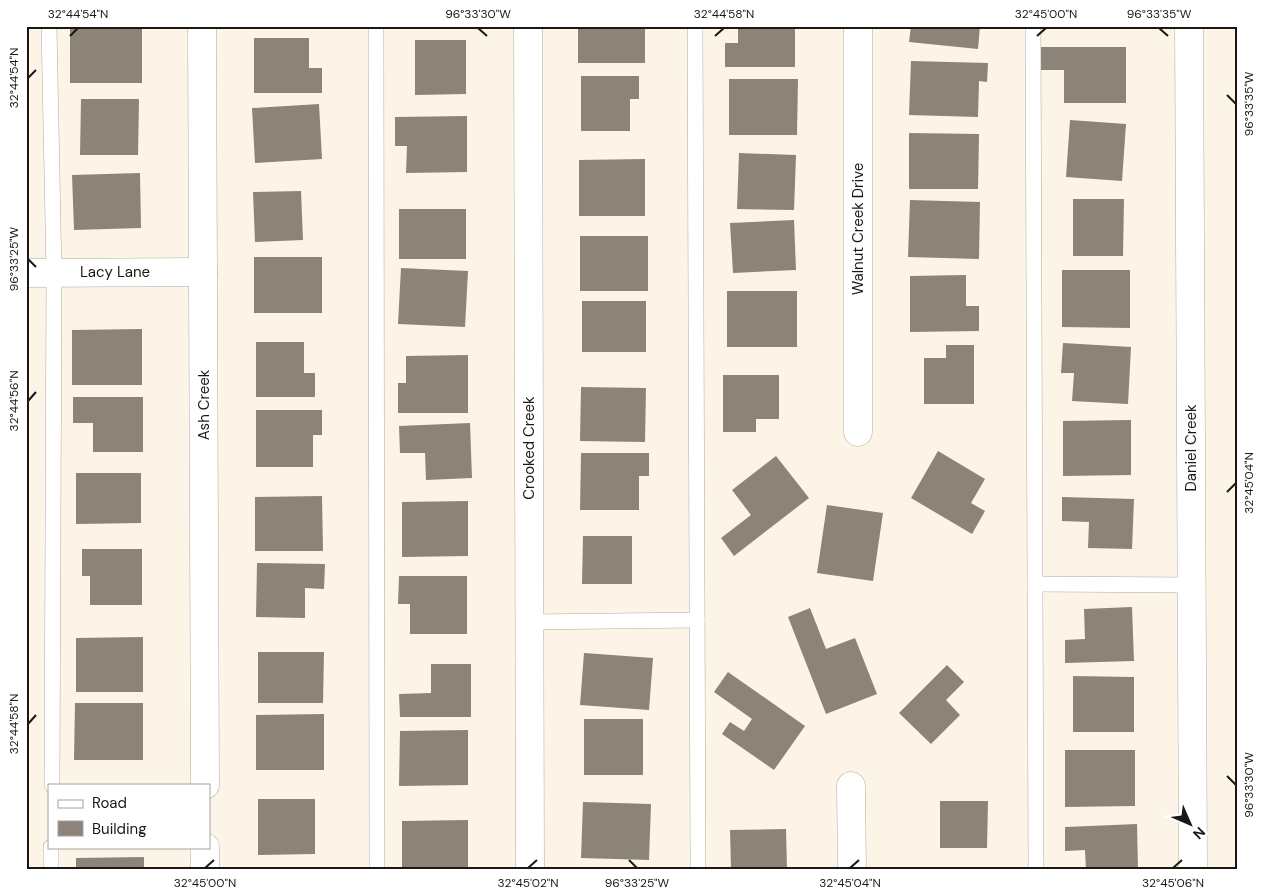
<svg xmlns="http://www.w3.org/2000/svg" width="1263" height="896" font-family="'DM Sans',sans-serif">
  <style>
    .building { fill: #8c8379 }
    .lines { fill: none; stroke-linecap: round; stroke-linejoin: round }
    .lane-casing { stroke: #b3aa9f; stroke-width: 16 }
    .street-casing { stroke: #b3aa9f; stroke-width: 29 }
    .lane { stroke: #fff; stroke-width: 15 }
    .street { stroke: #fff; stroke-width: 28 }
    .ticks { fill: none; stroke: #1b1713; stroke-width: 2 }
    .labels { text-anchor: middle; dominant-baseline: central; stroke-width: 5; stroke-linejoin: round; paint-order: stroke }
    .street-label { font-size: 15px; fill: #1b1713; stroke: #fff }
    .neatline { fill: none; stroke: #1b1713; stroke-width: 2 }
    .ticks-label { font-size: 12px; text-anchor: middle; fill: #1b1713 }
  </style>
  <rect width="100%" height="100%" fill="#fdf4e8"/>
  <g class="building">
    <rect x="578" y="26" width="67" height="37"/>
    <polygon points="738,26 795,26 795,67 725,67 725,43 738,43"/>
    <polygon points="911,26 980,26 978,49 909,42"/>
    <polygon points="1083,26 1128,26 1128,28 1083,29"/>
    <polygon points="142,27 142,83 70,83 70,28"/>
    <polygon points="254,38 309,38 309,68 322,68 322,93 254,93"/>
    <polygon points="415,40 466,40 466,94 415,95"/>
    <polygon points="1037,47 1126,47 1126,103 1064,103 1064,70 1036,70"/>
    <polygon points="911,61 988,63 987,82 979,81 978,117 909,115"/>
    <polygon points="581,76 639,76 639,99 630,99 630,131 581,131"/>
    <polygon points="729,79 798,79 797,135 729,135"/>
    <polygon points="81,99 139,99 138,155 80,155"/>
    <polygon points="319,104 322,159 255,163 252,108"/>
    <polygon points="467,116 467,172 406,173 407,146 395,146 395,117"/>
    <polygon points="1070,120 1126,124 1122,181 1066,177"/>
    <polygon points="909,133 979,134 978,189 909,189"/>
    <polygon points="739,153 796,155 794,210 737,209"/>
    <polygon points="645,159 645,216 579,216 579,160"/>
    <polygon points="140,173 141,228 74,230 72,175"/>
    <polygon points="301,191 303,240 255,242 253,192"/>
    <polygon points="1073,199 1124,199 1123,256 1073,256"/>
    <polygon points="910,200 980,202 979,259 908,257"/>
    <rect x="399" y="209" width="67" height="50"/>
    <polygon points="794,220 796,270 733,273 730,223"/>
    <rect x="580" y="236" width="68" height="55"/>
    <rect x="254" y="257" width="68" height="56"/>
    <polygon points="401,268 468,271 465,327 398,324"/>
    <polygon points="1062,270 1130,270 1130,328 1062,327"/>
    <polygon points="966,275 966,306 979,306 979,331 910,332 910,276"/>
    <rect x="727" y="291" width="70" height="56"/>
    <rect x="582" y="301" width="64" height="51"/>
    <polygon points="142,329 142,385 72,385 72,330"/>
    <polygon points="256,342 304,342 304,373 315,373 315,397 256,397"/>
    <polygon points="1063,343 1131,347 1128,404 1072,401 1074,373 1061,373"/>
    <polygon points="946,345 974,345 974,404 924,404 924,358 946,358"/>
    <polygon points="468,355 468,413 398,413 398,383 406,383 406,356"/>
    <polygon points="723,375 779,375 779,419 756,419 756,432 723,432"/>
    <polygon points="581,387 646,388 645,442 580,441"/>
    <polygon points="73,397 143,397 143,452 93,452 93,423 73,423"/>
    <polygon points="256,410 322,410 322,435 313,435 313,467 256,467"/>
    <polygon points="1131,420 1131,475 1063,476 1063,421"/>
    <polygon points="470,423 472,478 426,480 425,453 400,453 399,426"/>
    <polygon points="938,451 985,479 971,503 985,511 972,534 911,498"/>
    <polygon points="581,453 649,453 649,476 639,476 639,510 580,510"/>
    <polygon points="776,456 809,498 734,556 721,538 751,515 732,490"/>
    <polygon points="76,473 141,473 141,523 76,524"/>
    <polygon points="322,496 323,551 255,551 255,497"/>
    <polygon points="1062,497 1134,499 1132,549 1088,548 1089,522 1062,521"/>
    <polygon points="468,501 468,556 402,557 402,502"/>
    <polygon points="827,505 883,513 873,581 817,573"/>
    <polygon points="583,536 632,536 632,584 582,584"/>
    <polygon points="82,549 142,549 142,605 90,605 90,576 82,576"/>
    <polygon points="257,563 325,564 324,589 305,588 305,618 256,617"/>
    <polygon points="399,576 467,576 467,634 410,634 410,604 398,604"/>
    <polygon points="1132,607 1134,661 1065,663 1065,640 1085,639 1084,609"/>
    <polygon points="810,608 826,649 855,638 877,694 826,714 788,617"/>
    <polygon points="143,637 143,692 76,692 76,638"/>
    <polygon points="258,652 324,652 323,703 258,703"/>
    <polygon points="584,653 653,658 649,710 580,705"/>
    <polygon points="431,664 471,664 471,717 400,717 399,694 431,693"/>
    <polygon points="947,665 964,682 946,700 960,715 931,744 899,713"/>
    <polygon points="728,672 805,726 774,770 722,734 730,722 744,731 752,719 714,692"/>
    <polygon points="1073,676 1134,677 1134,732 1073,732"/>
    <polygon points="75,703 143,703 143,760 74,760"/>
    <polygon points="324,714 324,770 256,770 256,715"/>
    <rect x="584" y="719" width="59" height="56"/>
    <polygon points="468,730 468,785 399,786 400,731"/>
    <polygon points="1065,750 1135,750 1135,806 1065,807"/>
    <polygon points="258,799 315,799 315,854 258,855"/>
    <polygon points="940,801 988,801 987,848 940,848"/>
    <polygon points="583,802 651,804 649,860 581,858"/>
    <polygon points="468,820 468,870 402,870 402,821"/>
    <polygon points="1137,824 1138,870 1086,870 1085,850 1065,851 1065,827"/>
    <polygon points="786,829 787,870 731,870 730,830"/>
    <polygon points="144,857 144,870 76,870 76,858"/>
  </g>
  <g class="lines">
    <g class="lane-casing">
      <g id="lane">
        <polyline points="49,26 54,273 52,785"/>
        <polyline points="376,26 377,870"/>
        <polyline points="695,26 698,870"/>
        <polyline points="1033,26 1036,870"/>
        <polyline points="1035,584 1191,585"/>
        <polyline points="529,622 697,620"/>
        <polyline points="51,870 51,847"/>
      </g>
    </g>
    <g class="street-casing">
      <g id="street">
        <polyline points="202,26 205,785"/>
        <polyline points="528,26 530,870"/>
        <polyline points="858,26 858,432"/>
        <polyline points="1189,26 1193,870"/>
        <polyline points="26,273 203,272"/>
        <polyline points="851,786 852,870"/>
        <polyline points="205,847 205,870"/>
      </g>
    </g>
    <use href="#lane" class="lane"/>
    <use href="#street" class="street"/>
  </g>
  <path class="ticks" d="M478,28L487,36M1159,28L1168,36M70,36L78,28M715,36L724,28M1037,36L1046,28M28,78L36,70M1227,95L1236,104M28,259L36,267M28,401L36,392M1227,492L1236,483M28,724L36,715M1227,776L1236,785M629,860L637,868M205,868L214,860M528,868L537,860M850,868L859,860M1173,868L1182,860"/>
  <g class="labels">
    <g class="street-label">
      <text transform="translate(858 229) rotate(-90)">Walnut Creek Drive</text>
      <text x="115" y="272">Lacy Lane</text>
      <text transform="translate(204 405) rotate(-90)">Ash Creek</text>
      <text transform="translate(529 448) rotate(-90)">Crooked Creek</text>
      <text transform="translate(1191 448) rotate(-90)">Daniel Creek</text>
    </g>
  </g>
  <rect width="1263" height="896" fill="none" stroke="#ffffff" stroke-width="55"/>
  <rect x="48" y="784" width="162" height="65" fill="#ffffff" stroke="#a4a2a1"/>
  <rect x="58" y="800" width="25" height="8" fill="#ffffff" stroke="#a4a2a1"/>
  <text x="92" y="808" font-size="15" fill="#1b1713">Road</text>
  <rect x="58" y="821" width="25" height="15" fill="#8c8379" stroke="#a4a2a1"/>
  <text x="92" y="834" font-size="15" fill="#1b1713">Building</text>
  <g transform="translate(1190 824) rotate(135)" stroke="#ffffff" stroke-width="4" paint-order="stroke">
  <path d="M0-4L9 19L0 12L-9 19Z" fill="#1b1713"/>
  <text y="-8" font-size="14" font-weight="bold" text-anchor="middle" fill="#1b1713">N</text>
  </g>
  <rect x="28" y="28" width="1208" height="840" class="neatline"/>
  <g class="ticks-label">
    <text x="78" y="18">32°44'54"N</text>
    <text x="478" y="18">96°33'30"W</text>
    <text x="724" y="18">32°44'58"N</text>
    <text x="1046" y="18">32°45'00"N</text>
    <text x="1159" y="18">96°33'35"W</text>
    <text transform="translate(14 78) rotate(-90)" y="4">32°44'54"N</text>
    <text transform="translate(1249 104) rotate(-90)" y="4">96°33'35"W</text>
    <text transform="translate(14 259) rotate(-90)" y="4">96°33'25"W</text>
    <text transform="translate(14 401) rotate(-90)" y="4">32°44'56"N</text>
    <text transform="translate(1249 483) rotate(-90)" y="4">32°45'04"N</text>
    <text transform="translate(14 724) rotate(-90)" y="4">32°44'58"N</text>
    <text transform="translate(1249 785) rotate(-90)" y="4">96°33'30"W</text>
    <text x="205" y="887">32°45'00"N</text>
    <text x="528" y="887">32°45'02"N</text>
    <text x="637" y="887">96°33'25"W</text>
    <text x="850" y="887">32°45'04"N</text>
    <text x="1173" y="887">32°45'06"N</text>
  </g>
</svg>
